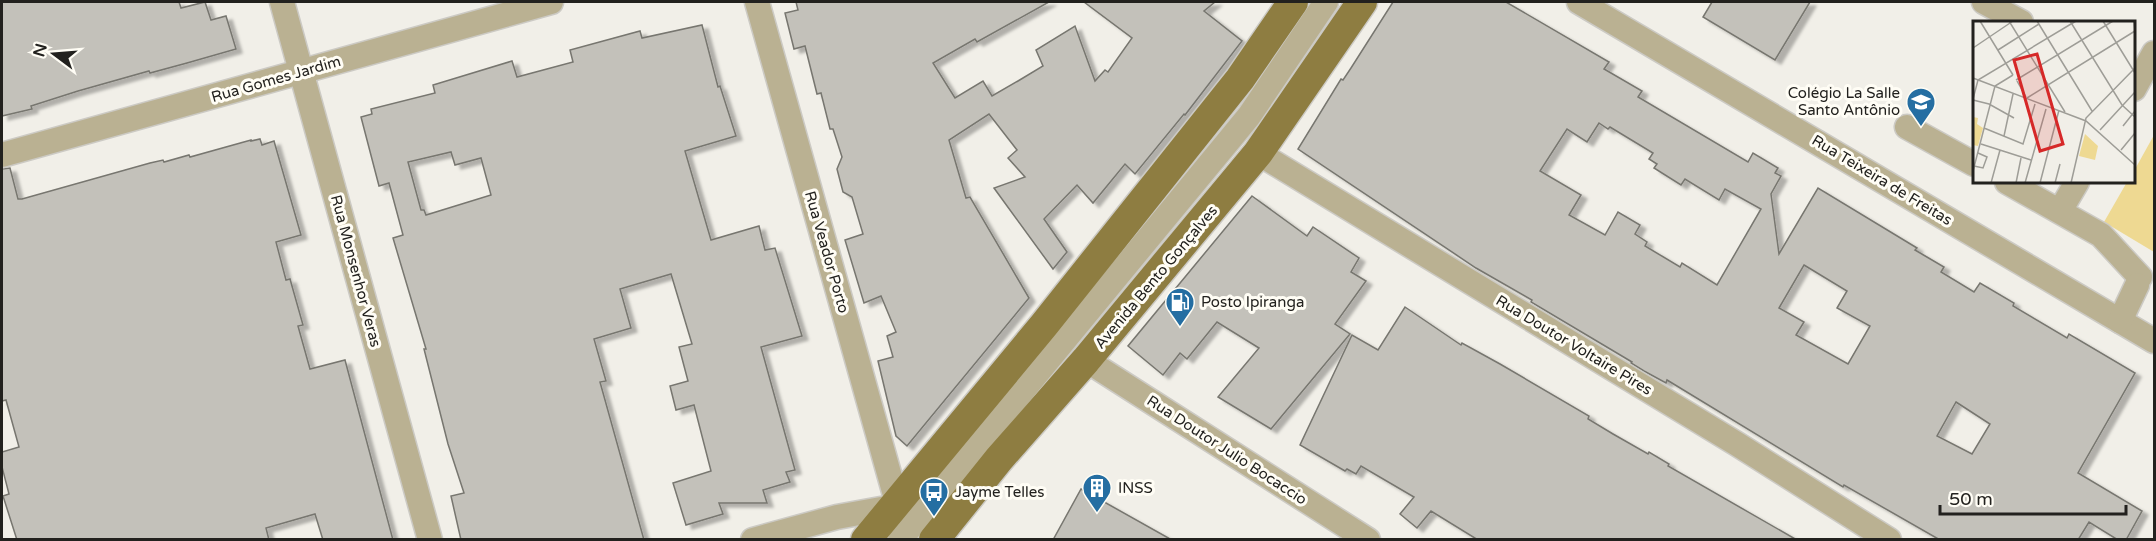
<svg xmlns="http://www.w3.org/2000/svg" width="2156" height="541" font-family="'Varela Round',sans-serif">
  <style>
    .green { fill: #eed992 }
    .building { fill: #c3c1ba; stroke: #77766f; stroke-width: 1.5; fill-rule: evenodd; filter: url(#shadow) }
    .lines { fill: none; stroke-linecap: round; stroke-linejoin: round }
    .minor-casing { stroke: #cccac4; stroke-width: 27 }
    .major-casing { stroke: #cccac4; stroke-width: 33 }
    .minor { stroke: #bab192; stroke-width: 24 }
    .major { stroke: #8e7d41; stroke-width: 30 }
    .labels { text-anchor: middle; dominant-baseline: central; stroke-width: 6; stroke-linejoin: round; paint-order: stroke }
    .street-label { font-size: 15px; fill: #22211e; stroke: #fffdf5 }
    .poi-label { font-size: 15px; fill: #22211e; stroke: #fffdf5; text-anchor: start }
    .inset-road { fill: none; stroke: #9e9d97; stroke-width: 1.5 }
    .view { fill: #d62828; fill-opacity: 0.15; stroke: #d62828; stroke-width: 3 }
    .inset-edge { fill: none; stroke: #22211e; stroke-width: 3 }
  </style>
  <defs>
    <filter id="shadow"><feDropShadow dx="6" dy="4" stdDeviation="1.5" flood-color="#0004"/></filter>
  </defs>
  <rect width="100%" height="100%" fill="#f1efe8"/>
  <polygon class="green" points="2154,135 2154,252 2104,222 2127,182 2134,182 2134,171"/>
  <g class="building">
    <polygon points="2,2 179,2 181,8 205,2 211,20 226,16 236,49 187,63 150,73 149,71 78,91 31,106 32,109 2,116"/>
    <polygon points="796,2 1049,2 977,42 975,39 933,63 955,98 983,81 992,96 1018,81 1043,66 1036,50 1075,26 1095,81 1105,70 1108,72 1132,38 1084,2 1215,2 1204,11 1242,41 1185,115 1184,114 1135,174 1125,164 1093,203 1077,185 1044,219 1067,252 1053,269 994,188 1025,177 1008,158 1017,150 989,114 949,140 966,198 970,197 1029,298 907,446 896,436 878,361 893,357 887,336 896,332 881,296 864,303 845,240 863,234 852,197 843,192 837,169 842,157 833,129 830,129 821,93 817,94 805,46 794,49 785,13 798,10"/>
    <path d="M1393,2H1506L1609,62L1604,69L1642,91L1638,97L1748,162L1753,153L1778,168L1775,173L1781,176L1771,194L1779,254L1818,188L1917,248L1915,250L1944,267L1941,272L1974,292L1980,283L2014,303L2013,306L2067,338L2069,334L2135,373L2078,473L2142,511L2126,540H2118L2089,522L2078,540H1940L1844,485L1843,487L1667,380L1666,383L1644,371L1631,363L1632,362L1531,302L1532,300L1476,268L1298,149L1341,79L1343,80L1351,68ZM1599,123L1608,129L1610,127L1653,153L1649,159L1657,164L1654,168L1681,185L1685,179L1719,200L1725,189L1761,209L1717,285L1682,263L1680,267L1645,246L1647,242L1635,234L1640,225L1618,212L1605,235L1569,215L1581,195L1540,171L1567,129L1587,142ZM1804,265L1847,291L1837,308L1870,326L1848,364L1796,335L1804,322L1779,308ZM1956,402L1990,424L1972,454L1937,436Z"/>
    <polygon points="1712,2 1810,2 1775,60 1703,17"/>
    <path d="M702,25L718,87L720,86L736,136L685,151L711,240L759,226L765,250L775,248L802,336L761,347L795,470L786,472L790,482L763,490L767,503H719L723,514L686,525L673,483L711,471L694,405L676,410L670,386L688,381L679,347L692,344L671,274L620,289L631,328L594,339L606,381L600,382L644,540H461L451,496L464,493L448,444L424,349H426L393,238L403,235L389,183L379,186L361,117L372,114L371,109L435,93L433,85L512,61L517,77L573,62L570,50L640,31L642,38ZM451,152L455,165L481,158L491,195L426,215L424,210H421L408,162Z"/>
    <polygon points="260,139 262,145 274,141 301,235 276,242 286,280 290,279 303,325 298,326 310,369 345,360 393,540 323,540 315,514 266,528 269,540 17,540 3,496 9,494 2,467 2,452 19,447 6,400 2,401 2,169 10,168 18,199 22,199 150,163 163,160 164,162 189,155 190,157 251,140 251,141"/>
    <polygon points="1252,196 1307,236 1313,227 1359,258 1351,272 1366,281 1335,324 1350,334 1271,429 1218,397 1259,348 1217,322 1187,359 1180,353 1163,375 1128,346"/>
    <polygon points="1405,307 1461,345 1462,343 1500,364 1589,416 1588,419 1613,434 1648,454 1649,452 1669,464 1668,466 1797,540 1478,540 1431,511 1417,528 1400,514 1414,497 1361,466 1356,474 1347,469 1345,471 1300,445 1352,335 1378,350"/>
    <polygon points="1081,489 1172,540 1053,540"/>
  </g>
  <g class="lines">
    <g class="minor-casing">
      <g id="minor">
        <polyline points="282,2 430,540"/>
        <polyline points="757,2 897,502"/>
        <polyline points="1579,2 2154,341"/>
        <polyline points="1984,2 2021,22"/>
        <polyline points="2134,89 2154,53"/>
        <polyline points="1907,127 1974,164"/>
        <polyline points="1258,153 1737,444 1889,540"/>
        <polyline points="2,155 551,2"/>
        <polyline points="2007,182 2101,235 2140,277"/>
        <polyline points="2060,211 2077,182"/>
        <polyline points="2120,321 2137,285"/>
        <polyline points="1073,371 1086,360 1368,540"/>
        <polyline points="753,540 837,517 892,507"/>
        <polyline points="900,540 1249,116 1326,2"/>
      </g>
    </g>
    <g class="major-casing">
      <g id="major">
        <polyline points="866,540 1044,325 1240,79 1293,2"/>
        <polyline points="934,540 999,459 1086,360 1258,153 1362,2"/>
      </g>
    </g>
    <use href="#minor" class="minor"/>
    <use href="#major" class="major"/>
  </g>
  <defs>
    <g id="school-pin" transform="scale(1.5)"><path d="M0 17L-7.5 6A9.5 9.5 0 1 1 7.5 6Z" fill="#256ea2" stroke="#fffdf5"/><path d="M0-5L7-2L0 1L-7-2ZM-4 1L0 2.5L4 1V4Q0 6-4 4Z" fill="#fff"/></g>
    <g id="fuel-pin" transform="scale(1.5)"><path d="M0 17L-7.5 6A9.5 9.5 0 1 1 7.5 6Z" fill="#256ea2" stroke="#fffdf5"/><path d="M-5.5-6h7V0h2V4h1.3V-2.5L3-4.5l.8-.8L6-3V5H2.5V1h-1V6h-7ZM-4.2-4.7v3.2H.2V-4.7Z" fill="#fff"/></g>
    <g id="building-pin" transform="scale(1.5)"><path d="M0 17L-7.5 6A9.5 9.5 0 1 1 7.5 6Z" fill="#256ea2" stroke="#fffdf5"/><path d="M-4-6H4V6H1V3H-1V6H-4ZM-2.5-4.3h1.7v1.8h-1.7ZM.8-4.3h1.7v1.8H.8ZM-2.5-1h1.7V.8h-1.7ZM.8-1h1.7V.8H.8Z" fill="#fff"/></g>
    <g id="bus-pin" transform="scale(1.5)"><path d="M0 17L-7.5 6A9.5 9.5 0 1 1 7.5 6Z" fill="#256ea2" stroke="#fffdf5"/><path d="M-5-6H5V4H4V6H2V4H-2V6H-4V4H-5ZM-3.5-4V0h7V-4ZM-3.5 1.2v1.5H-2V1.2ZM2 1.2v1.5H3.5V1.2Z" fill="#fff"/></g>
  </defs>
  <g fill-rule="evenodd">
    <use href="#school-pin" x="1921" y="102"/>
    <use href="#fuel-pin" x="1180" y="302"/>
    <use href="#building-pin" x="1097" y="488"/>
    <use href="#bus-pin" x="934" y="492"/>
  </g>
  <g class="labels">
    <g class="street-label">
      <text transform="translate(276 79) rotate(-16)">Rua Gomes Jardim</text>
      <text transform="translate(1882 180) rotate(31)">Rua Teixeira de Freitas</text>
      <text transform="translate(827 252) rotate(74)">Rua Veador Porto</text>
      <text transform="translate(356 271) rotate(75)">Rua Monsenhor Veras</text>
      <text transform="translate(1156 277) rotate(-50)">Avenida Bento Gonçalves</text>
      <text transform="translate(1574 345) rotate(31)">Rua Doutor Voltaire Pires</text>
      <text transform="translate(1227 450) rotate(33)">Rua Doutor Julio Bocaccio</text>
    </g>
    <g class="poi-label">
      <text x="1900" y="93" text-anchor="end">Colégio La Salle<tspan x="1900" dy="17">Santo Antônio</tspan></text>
      <text x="1201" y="302">Posto Ipiranga</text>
      <text x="1118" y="488">INSS</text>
      <text x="955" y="492">Jayme Telles</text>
    </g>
  </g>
  <g transform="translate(1973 21)">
    <rect width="162" height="162" fill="#f1efe8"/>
    <path d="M0,96L5,97L4,103L10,107L5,125L0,124ZM112,113L125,125L122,139L106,135Z" fill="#eed992"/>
    <path class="inset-road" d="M7,0L40,54M36,0L92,91M64,0L119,90M97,0L149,84L162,96M130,0L162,52M0,27L40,0M25,29L66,3M0,57L113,100L162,144M43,59L140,0M44,60L53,76M54,77L162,10L161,0M0,78L5,59L103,0M0,79L16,83L41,97M150,105L162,90M11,107L50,123L62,83M127,109L162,71M31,115L40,73M8,123L58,139M148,129L162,112M1,145L10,147L14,136L5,132M0,150L22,65L40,54M18,162L27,129M43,162L48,137M52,162L73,88M67,162L86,89M82,162L87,143M98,162L113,97L162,47"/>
    <path class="view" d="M64,33L90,123L67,130L41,39Z"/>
    <rect width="162" height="162" class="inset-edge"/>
  </g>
  <rect width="2156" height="541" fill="none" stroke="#22211e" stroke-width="6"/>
  <g transform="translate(54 54) rotate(286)" stroke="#fffdf5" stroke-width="4.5" paint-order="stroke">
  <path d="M0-4.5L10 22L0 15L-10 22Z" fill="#22211e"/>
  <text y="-9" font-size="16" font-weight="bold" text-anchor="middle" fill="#22211e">N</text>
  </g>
  <path d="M1940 505v9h186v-9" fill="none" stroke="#22211e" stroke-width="3"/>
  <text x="1949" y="505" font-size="18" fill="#22211e" stroke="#fffdf5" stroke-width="4.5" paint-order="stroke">50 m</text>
</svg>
